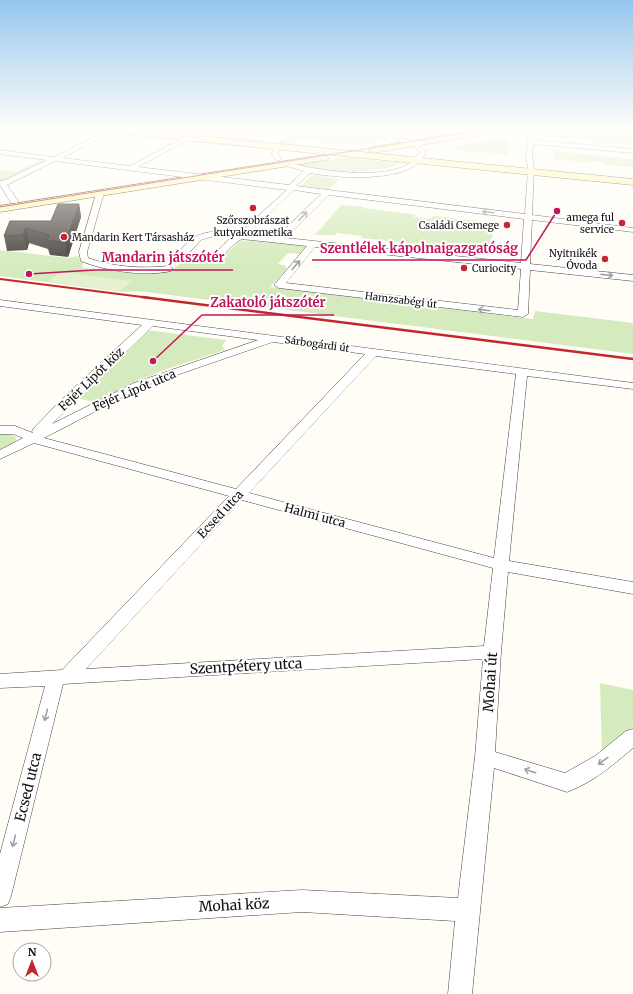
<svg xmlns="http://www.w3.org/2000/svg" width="633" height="994" font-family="Merriweather,serif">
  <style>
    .green { fill: #d5ebbd }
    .pitch { fill: #e6f2cf }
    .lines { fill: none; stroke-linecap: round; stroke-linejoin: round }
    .street-casing { stroke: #444; stroke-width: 1 }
    .secondary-casing { stroke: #333; stroke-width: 1 }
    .street { fill: #fff; fill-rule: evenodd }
    .secondary { fill: #fff6b0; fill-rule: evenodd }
    .tram { stroke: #c4262e; stroke-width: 1 }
    .rail-far1 { stroke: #c4262e; stroke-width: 2 }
    .rail { stroke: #c4262e; stroke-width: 2.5 }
    .wall { fill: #4d4742 }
    .shaded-wall { fill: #3f3936 }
    .building { fill: #5a524d; stroke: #3f3936 }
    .oneway { stroke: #a0a0a0 }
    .poi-dot { fill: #c4262e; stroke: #fff; stroke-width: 1.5 }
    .labels { text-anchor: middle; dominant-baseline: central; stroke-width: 4; stroke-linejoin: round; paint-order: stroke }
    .far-poi-label { font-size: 10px; fill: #111; stroke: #fff; text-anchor: end }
    .far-street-label { font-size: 10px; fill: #111; stroke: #fff }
    .street-label { font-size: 12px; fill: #111; stroke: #fff }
    .near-street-label { font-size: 14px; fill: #111; stroke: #fff }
    .leader { fill: none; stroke: #c2185b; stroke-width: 1.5 }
    .callout-dot { fill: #c2185b; stroke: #fff; stroke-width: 1.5 }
    .callout-label { font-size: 13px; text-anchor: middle; font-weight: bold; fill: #c2185b; stroke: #fff; stroke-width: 4; stroke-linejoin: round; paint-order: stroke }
  </style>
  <rect width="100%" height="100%" fill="#fffdf5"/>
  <g class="green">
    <polygon points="325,129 453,129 356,144 294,139 312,134 344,131"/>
    <polygon points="550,130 633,138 633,144 602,141 601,143 591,142 591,141 586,139 553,137 553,135 550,134"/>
    <path d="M502,138L506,139L507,142H510L509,145H502L509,147V149L506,150L509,151V155L498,154V153L495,152L493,154L487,153L488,152L484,151L482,153C474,152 453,151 449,146Z"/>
    <polygon points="553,151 633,159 633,167 605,165 605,162 590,161 589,163 560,159 558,160 553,160"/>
    <polygon points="341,158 349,158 402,163 387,168 352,172 351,174 299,165"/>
    <polygon points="40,160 47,161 7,180 0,181 0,172 5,170 17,171"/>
    <polygon points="312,175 340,179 329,189 300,186"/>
    <polygon points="341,205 364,207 363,208 412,214 415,215 414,217 429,219 435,216 494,223 492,239 490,239 489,244 491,245 489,251 446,247 447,245 439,244 438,246 361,238 362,236 336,233 335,235 315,235"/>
    <polygon points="247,240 281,243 288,243 306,246 300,254 288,253 278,264 286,266 286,270 270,287 533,319 535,311 633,323 633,354 138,291 121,292 0,276 0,250 68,258 78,256 83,263 82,267 83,268 142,274 144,272 169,271 186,260 216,261 221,258 239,242"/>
    <polygon points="146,330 226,340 222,346 225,350 167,369 132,383 95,402 76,398"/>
    <polygon points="8,433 17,438 13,445 0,452 0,434"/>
    <polygon points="600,683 633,690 633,727 602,754"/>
  </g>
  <polygon class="pitch" points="61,272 131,281 120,291 48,282"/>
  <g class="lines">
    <g class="street-casing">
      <g id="street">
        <polygon points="22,129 31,129 0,142 0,138"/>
        <path d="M110,129H118L62,158L130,166L200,129H208L138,167L289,185L304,171L283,165L282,164L285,162C317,170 383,182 412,162C415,160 417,155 420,152L410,144L396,141C406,134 420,144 426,152C424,156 421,162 417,164C394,182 337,178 310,173L296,186L525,214L528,169L526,155L529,129H535L534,140L633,149V153L533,144L532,155L534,169L532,215L633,228V232L532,220L530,264L633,275V281L530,270L528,314L523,317L279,288L274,285L307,246L242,239C222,250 224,266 195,262C189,261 182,261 178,256C179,250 183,247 187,243C202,229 220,231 239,233L287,190L55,161L7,185L18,201L17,203H11L0,185V181H3L47,160L0,154V150L54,157ZM294,190L321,194L277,237L248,234ZM329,195L524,219L521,263L286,238ZM215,236L232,237C215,251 212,265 187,255L201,240ZM315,247L521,269L518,310L286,283Z"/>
        <polygon points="311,129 317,129 319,132 286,143 281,142 312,131"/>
        <polygon points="607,129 633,129 633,133 610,131"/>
        <polygon points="274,145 279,146 278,154 281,159 280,160 276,160 272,154"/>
        <path d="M97,191H103L104,193L87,252L88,258C113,267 142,269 168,266L171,267L173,269L171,271C145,277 105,271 81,261L79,252Z"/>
        <path d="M0,300L633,383V389L527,376L509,561L633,582V594L508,572L501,652L495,752L565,773L595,756L626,731L633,729V748C613,765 592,783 567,792L494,768L472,994H448L455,921L302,912L0,932V908L302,890L458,898L475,757L483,659L63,684L11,896L8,904L0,907V854L45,686L0,688V674L62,670L229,496L34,443L0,459V450L23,438L13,434H0V426H15L33,433L32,431L34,428L66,395L142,325L0,306ZM153,326L258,340L134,383L52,424ZM273,342L365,354L236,489L44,438L142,387ZM376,356L516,374L494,558L249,493ZM242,500L493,568L484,646L86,669Z"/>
      </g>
    </g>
    <g class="secondary-casing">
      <g id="secondary">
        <polygon points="98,129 131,129 633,179 633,185 102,132"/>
        <polygon points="484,129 505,129 501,132 373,153 368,150 373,147"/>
        <polygon points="324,155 329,158 327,160 0,212 0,206"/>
      </g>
    </g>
    <use href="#street" class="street"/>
    <use href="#secondary" class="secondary"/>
    <polyline class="tram" points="0,207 491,129"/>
    <polyline class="rail-far1" points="0,279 150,298"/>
    <polyline class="rail" points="142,297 633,359"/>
  </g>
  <polygon class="wall" points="79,204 81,217 68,257 50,255 48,249 29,243 27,250 7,251 4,236 10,221 51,221"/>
  <g class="shaded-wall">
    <polygon points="79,204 81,217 68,257 65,243"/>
    <polygon points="26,228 29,243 27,250 23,235"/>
  </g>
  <polygon class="building" points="58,204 79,204 65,243 47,240 49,235 26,228 23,235 4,236 10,221 51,221"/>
  <defs><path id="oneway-shaft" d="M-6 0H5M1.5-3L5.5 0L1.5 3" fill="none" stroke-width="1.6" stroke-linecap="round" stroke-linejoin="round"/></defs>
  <g class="oneway">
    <use href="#oneway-shaft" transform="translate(488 212) rotate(-173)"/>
    <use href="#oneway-shaft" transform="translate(303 216) rotate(-47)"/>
    <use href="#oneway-shaft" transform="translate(296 265) rotate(-50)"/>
    <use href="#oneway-shaft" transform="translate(607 275) rotate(6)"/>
    <use href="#oneway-shaft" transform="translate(484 310) rotate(-173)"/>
    <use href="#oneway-shaft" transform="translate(46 715) rotate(104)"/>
    <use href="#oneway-shaft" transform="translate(603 761) rotate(144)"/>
    <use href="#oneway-shaft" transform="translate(530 771) rotate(-162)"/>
    <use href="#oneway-shaft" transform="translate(14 841) rotate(104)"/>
  </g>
  <linearGradient id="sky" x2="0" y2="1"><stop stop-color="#95c6ee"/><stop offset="0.48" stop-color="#fffefa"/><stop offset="1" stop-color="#fffefa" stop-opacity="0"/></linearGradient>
  <rect width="633" height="268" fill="url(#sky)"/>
  <g class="poi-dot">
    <circle cx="253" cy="208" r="4"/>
    <circle cx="622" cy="223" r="4"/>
    <circle cx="507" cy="225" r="4"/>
    <circle cx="64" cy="237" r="4"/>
    <circle cx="605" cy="259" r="4"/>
    <circle cx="464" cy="268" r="4"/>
  </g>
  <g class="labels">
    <g class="far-poi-label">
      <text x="614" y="217">amega ful<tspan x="614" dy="12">service</tspan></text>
      <text x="253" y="220" text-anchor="middle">Szőrszobrászat<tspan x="253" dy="12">kutyakozmetika</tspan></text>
      <text x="499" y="225">Családi Csemege</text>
      <text x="72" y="237" text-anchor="start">Mandarin Kert Társasház</text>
      <text x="597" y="253">Nyitnikék<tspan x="597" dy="12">Óvoda</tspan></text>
      <text x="472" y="268" text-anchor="start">Curiocity</text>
    </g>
    <g class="far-street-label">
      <text transform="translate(401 300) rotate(7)">Hamzsabégi út</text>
      <text transform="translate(317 344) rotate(8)">Sárbogárdi út</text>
    </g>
    <g class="street-label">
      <text transform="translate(91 379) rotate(-44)">Fejér Lipót köz</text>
      <text transform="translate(134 390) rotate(-23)">Fejér Lipót utca</text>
      <text transform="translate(220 514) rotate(-47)">Ecsed utca</text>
      <text transform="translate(315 515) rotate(15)">Halmi utca</text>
    </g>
    <g class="near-street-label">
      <text transform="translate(246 666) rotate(-3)">Szentpétery utca</text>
      <text transform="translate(490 682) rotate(-86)">Mohai út</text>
      <text transform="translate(28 787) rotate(-76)">Ecsed utca</text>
      <text transform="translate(234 905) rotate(-3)">Mohai köz</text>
    </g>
  </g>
  <path class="leader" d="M557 211L526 260H312M29 274L94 270H233M153 361L202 315H334"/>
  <g class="callout-dot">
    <circle cx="557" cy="211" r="4"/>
    <circle cx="29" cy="274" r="4"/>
    <circle cx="153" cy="361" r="4"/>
  </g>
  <g class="callout-label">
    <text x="419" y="253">Szentlélek kápolnaigazgatóság</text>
    <text x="163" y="262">Mandarin játszótér</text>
    <text x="268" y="307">Zakatoló játszótér</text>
  </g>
  <g transform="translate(32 962)"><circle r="19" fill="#ffffff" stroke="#a0a0a0"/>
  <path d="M0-3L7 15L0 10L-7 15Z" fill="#c4262e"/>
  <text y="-6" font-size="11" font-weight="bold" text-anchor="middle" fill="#111111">N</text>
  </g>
</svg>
